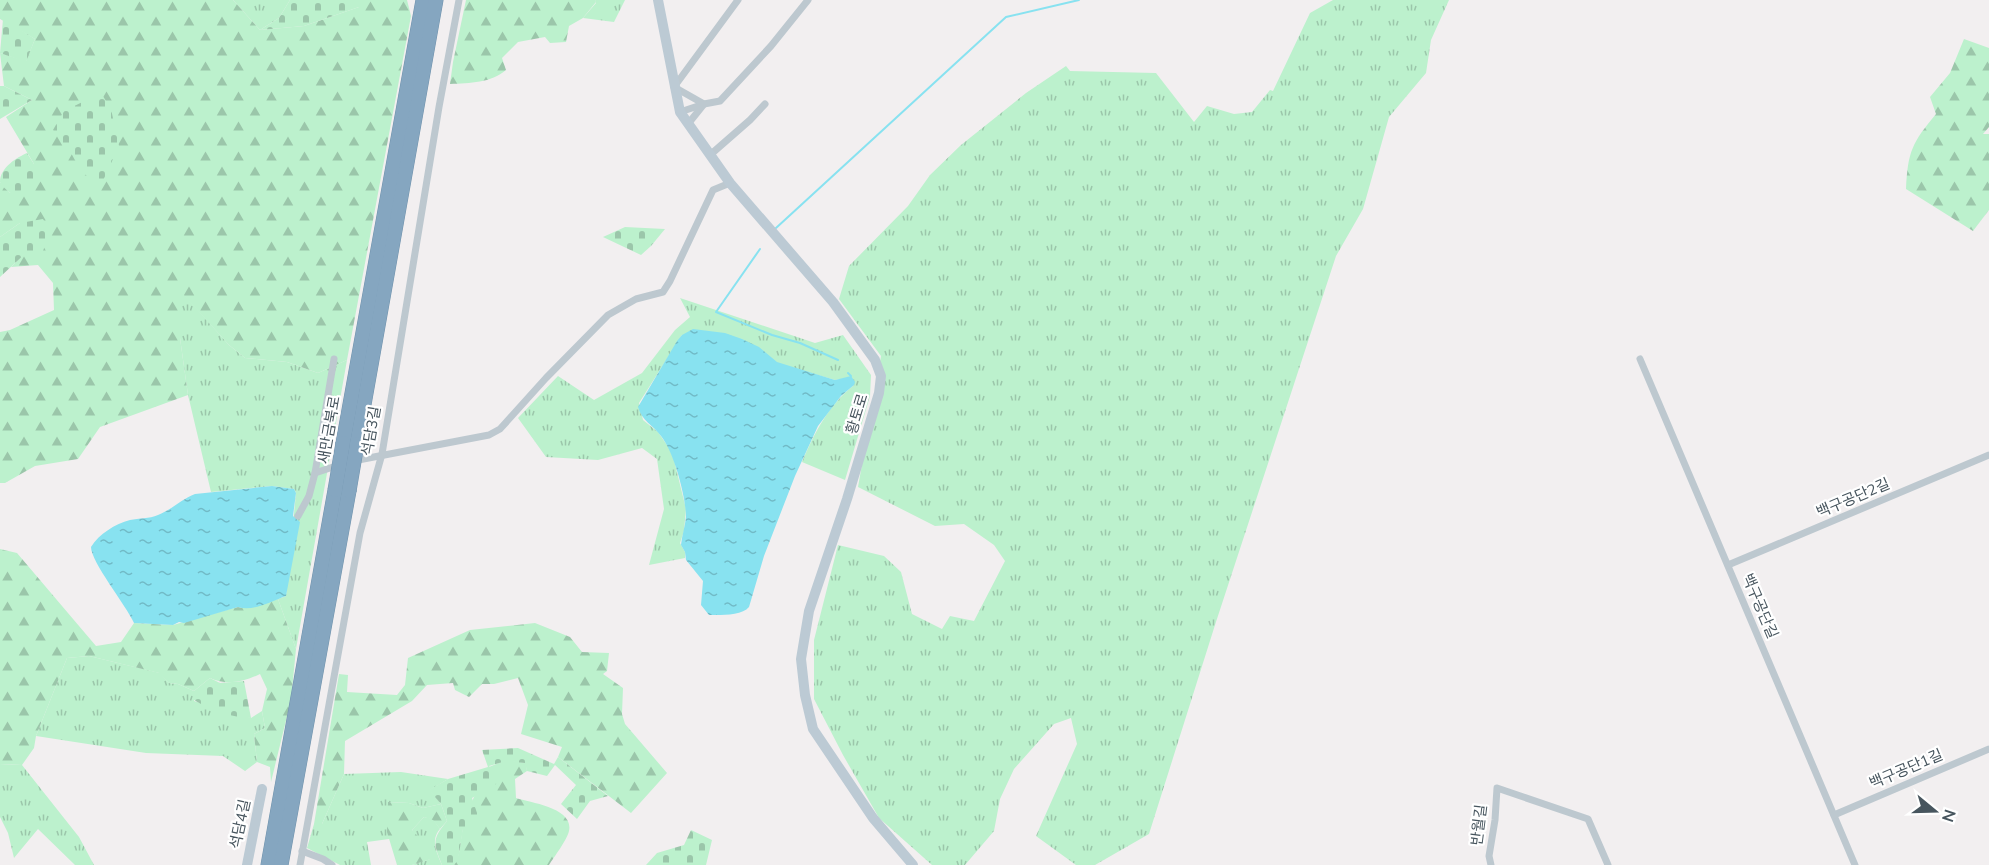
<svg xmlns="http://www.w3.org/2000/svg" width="1989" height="865" font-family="'Nunito Sans','Noto Sans KR',sans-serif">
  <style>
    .grass { fill: url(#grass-tufts) }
    .forest { fill: url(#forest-firs) }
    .cemetery { fill: url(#cemetery-stones) }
    .water { fill: url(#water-ripples) }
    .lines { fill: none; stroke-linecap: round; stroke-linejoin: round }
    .stream { stroke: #88e2f0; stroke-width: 2 }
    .highway-casing { stroke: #7092ac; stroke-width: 15 }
    .street { stroke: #bdc8cf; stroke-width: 7 }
    .secondary { stroke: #bccad4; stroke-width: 10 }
    .highway { stroke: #85a6c0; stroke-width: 14 }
    .highway-bridge-casing { stroke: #7092ac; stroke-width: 15; stroke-linecap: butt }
    .highway-bridge { stroke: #85a6c0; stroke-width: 14 }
    .labels { text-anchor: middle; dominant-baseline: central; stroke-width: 4.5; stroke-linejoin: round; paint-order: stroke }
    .street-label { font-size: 15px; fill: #47555e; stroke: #fff }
  </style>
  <defs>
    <pattern id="grass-tufts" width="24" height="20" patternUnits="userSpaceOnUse" patternTransform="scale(1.5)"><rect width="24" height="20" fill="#bcf1cd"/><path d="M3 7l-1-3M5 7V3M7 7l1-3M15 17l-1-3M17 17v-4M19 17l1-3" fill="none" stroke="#9bc6aa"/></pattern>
    <pattern id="forest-firs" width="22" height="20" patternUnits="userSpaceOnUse" patternTransform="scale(1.5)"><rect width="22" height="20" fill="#bcf1cd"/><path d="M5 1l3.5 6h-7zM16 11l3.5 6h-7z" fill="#9bc6aa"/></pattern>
    <pattern id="cemetery-stones" width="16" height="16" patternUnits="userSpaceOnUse" patternTransform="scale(1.5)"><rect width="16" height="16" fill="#bcf1cd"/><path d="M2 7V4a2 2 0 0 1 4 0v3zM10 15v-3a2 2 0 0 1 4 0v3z" fill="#9bc6aa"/></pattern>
    <pattern id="water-ripples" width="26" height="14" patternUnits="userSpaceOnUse" patternTransform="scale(1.5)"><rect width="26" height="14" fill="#88e2f0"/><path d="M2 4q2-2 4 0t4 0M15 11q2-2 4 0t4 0" fill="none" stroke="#71bac6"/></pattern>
  </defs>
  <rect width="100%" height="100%" fill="#f2eff0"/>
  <g class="grass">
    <polygon points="233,0 290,0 279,18 260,30"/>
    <polygon points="595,0 625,0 614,22 583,18 596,3"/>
    <polygon points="1333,0 1449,0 1431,40 1426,73 1389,117 1363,209 1336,256 1215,625 1149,834 1095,865 1076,865 1036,836 1077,744 1071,718 1054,724 1014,769 1000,799 994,831 965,865 932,865 879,818 843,755 814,699 814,640 838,545 884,556 901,572 912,614 942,629 950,616 974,621 1005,561 994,545 964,524 935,526 858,487 881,356 839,299 849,266 908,206 930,175 961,145 1026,93 1066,66 1070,71 1156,73 1194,122 1207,106 1234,114 1252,112 1270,90 1273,91 1310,13"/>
    <polygon points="180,290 229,345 245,358 287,362 318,373 347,360 296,649 278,599 286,596 296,493 294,489 272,486 211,492 188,395 180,338"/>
    <path d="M680,298L815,343L843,335L871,375L870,396L845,480L802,462C815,432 828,406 854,385L841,379L835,380L682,335L639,403L643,420L658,432L669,448L674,460L686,509L684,531L680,543L685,552V558L649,565L664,509L657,459L642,448L598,460L546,457L518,418L558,376L594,400L642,373L675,330L690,317Z"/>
    <polygon points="89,656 160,673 169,683 178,684 194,691 194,701 251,718 262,711 265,728 254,734 257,762 245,771 223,756 146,753 36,736 67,658"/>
    <polygon points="0,764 22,765 79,837 94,865 75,865 38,829 14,858 8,833 0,817"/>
    <polygon points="401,772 448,779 430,790 441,804 423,808 409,803 388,802 389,839 367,842 371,865 340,865 307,848 314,824 322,824 344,774"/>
    <path d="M424,817L433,819L440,829C430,840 437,853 442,865H412L430,859L412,830Z"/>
  </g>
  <g class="forest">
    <polygon points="0,0 233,0 260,30 304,26 359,7 359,0 407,0 411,16 347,360 318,373 287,362 245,358 229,345 180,291 180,338 188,395 100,427 78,459 35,466 5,483 0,483 0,332 10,330 54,310 53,283 38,265 11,267 28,250 20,223 0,237 0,182 10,193 34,164 6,117 32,100 4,86 0,53 26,61 35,39 0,19"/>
    <path d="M466,0H595L596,2L583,18L569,26L566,42L550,43L545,37L518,42L502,58L506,70C491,83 470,83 450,84L453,62Z"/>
    <path d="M1964,39L1989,48V127L1983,134H1989V210L1973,231L1906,189C1908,151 1912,143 1936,114L1930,97L1950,73Z"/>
    <path d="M0,549L17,553L96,646L121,642L134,623L173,625L230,609L238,607L243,608L278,599L296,649L291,700L271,782L270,767L257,762L254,734L265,728L262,711L267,689L260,674C243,682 227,686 210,678L194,691L178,684L169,683L159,673L89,656L67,658L36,736L34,748L22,765L0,764Z"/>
    <polygon points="535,623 570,637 582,652 609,653 607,671 603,674 623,688 622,714 625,724 667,773 631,813 558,757 562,747 521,734 528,705 518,678 494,684 482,684 469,697 455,690 453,683 427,685 412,701 345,741 344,774 322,824 314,824 339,674 348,675 347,692 397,695 405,685 408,658 470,630"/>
    <path d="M506,760L526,763L527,771L515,779L516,798C532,803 574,808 569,831C567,840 554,857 549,865H454C461,855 460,840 463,828C469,806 478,787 489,767Z"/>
    <polygon points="388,802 409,803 423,808 441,804 447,821 440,829 433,820 424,817 412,830 427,846 431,859 412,865 397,865 387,832"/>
  </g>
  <g class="cemetery">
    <polygon points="290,0 359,0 359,7 304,26 260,30 279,18"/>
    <polygon points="3,19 35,39 26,62 0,53"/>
    <polygon points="0,86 4,86 32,100 0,119"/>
    <polygon points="101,93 111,109 119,146 100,187 81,171 71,153 53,130 64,111"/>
    <path d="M27,153L34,164L33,188L10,193C7,190 2,186 0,182C0,167 18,157 27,153Z"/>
    <polygon points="43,219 50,232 43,251 28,251 0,277 0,237 20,223"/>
    <polygon points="625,227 665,229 651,246 641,255 603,237"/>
    <path d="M210,678L220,683L244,681L251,718C229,717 213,711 194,700V691Z"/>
    <path d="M518,748L554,764L558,757L608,796L590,801L577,819L561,804L576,785L555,765L547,776L527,771L525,763L506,761L489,766L497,775L496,784L472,798L479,819L463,829L458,860L454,865H442C433,843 432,839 447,821L441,804L429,790L448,779L488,767L482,750Z"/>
    <polygon points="691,830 712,840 706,865 646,865 657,853 684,845"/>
  </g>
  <g class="water">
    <path d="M693,329L725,333L742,339L759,347L777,362L835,380L851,376L855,382L854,385L841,396L818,426L795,476L764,556L749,607C742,616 720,615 709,615L701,605L703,581L686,560L685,552L681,545C682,535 685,527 686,517C686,497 674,452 661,436C653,425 642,421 638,407L677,341L682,335Z"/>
    <path d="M272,486L294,489L296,493L293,516L300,522L286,596C272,601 253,612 238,607L184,623L179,622L173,625L134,623C126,605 91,562 91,547C99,534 115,524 130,520C139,518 149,519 158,515C171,510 182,499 195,494Z"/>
  </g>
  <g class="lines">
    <g class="stream">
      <polyline points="776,228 1006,17 1079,0"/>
      <polyline points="760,249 716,312 772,335 800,343 838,360"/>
      <polyline points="848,373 851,376"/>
    </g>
    <g class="highway-casing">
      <g id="highway">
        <polyline points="343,443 423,0"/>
        <polyline points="357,444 436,0"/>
        <polyline points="268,865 335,490"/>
        <polyline points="281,865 349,491"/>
      </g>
    </g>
    <g class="street">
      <polyline points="680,112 704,104 720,101 771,46 808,0"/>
      <polyline points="688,124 704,104 674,87 738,0"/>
      <polyline points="710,155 750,120 765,104"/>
      <polyline points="334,359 315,473 339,465"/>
      <polyline points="1640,359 1855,865"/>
      <polyline points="353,461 489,435 500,429 546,378 608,315 636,299 663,292 670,281 713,190 730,183"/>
      <polyline points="298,516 309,496 315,473"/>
      <polyline points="1728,565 1989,455"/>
      <polyline points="1834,815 1989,749"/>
      <polyline points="302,851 323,859 332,865"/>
      <polyline points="300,865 360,533 382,454 439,107 459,0"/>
      <polyline points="1491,865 1489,856 1495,820 1497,788 1588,819 1608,865"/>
    </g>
    <g class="secondary">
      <polyline points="658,0 680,112 730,183 833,302 875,360 881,376 879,393 847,499 809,611 801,659 805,695 813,729 873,818 913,865"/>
      <polyline points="247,865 262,789"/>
    </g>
    <use href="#highway" class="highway"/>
    <g class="highway-bridge-casing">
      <g id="highway-bridge">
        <polyline points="335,490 343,443"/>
        <polyline points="349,491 357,444"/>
      </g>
    </g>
    <use href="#highway-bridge" class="highway-bridge"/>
  </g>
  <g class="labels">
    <g class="street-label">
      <text transform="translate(857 414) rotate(-73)">황토로</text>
      <text transform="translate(329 430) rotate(-80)">새만금북로</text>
      <text transform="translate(371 431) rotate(-80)">석담3길</text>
      <text transform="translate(1853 498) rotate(-23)">백구공단2길</text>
      <text transform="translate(1760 606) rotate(67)">백구공단길</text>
      <text transform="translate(1906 769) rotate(-23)">백구공단1길</text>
      <text transform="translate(240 824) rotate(-78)">석담4길</text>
      <text transform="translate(1479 825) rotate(-83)">반월길</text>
    </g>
  </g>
  <g transform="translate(1935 811) rotate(109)" stroke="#ffffff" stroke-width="4.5" paint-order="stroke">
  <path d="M0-4.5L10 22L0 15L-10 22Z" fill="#47555e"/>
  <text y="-9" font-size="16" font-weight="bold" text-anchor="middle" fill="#47555e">N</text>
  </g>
</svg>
